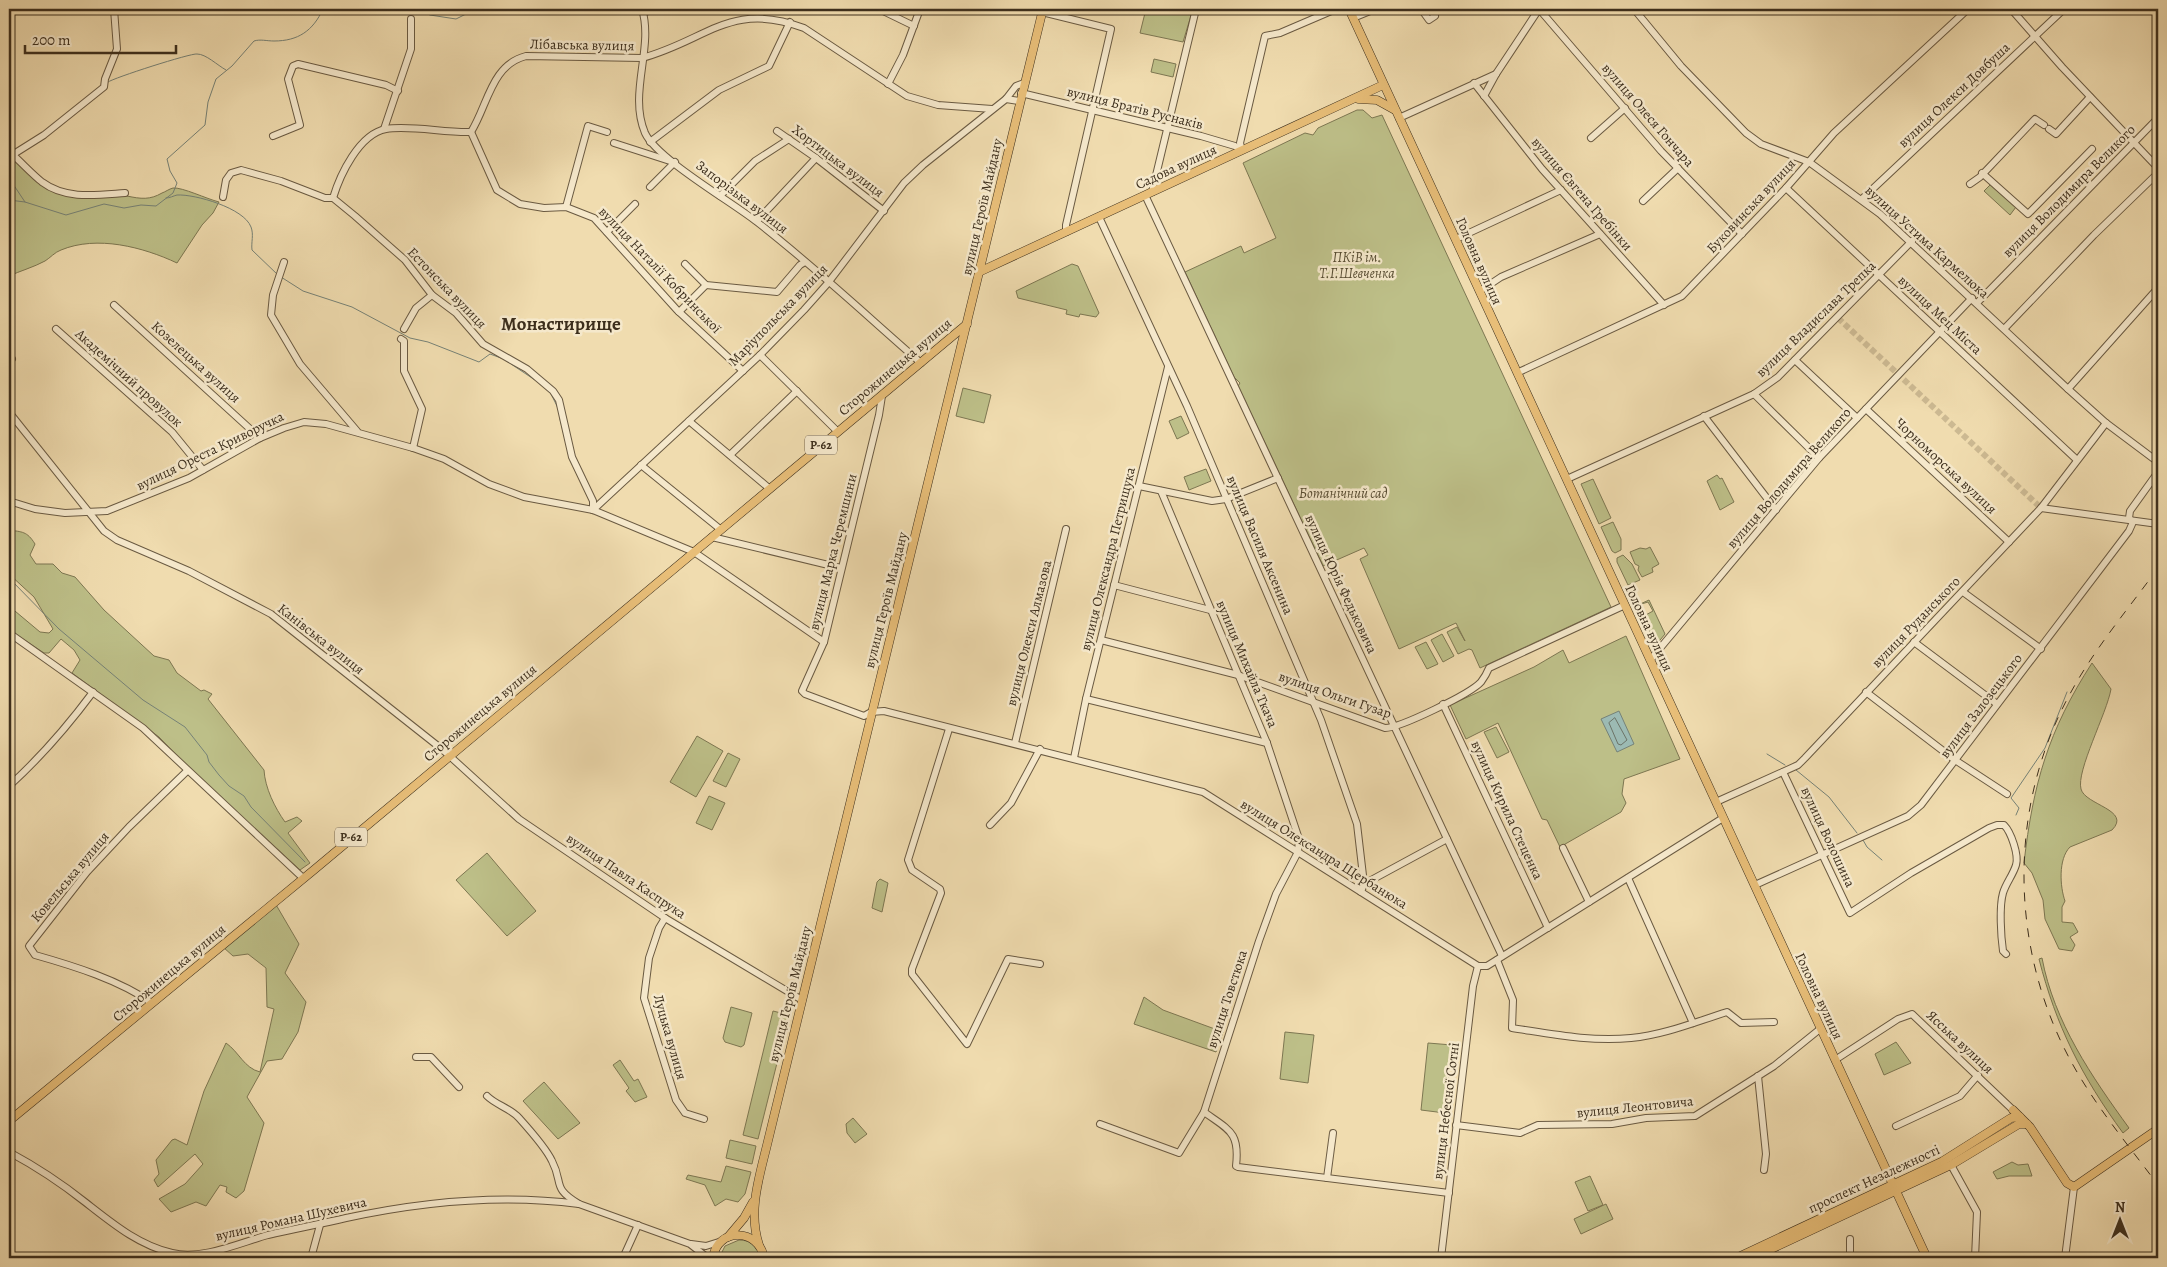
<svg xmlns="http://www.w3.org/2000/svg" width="2167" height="1267" font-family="Alegreya,serif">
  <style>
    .green { fill: #bdbf88; stroke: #7d7752 }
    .water { fill: #9cbab3; stroke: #768277 }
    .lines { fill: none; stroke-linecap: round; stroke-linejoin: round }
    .shore { stroke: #6c7468; stroke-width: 1 }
    .stream { stroke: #768277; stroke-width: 1 }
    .minor-tunnel { stroke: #ccb992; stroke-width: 6; stroke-dasharray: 6 3; stroke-linecap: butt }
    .minor-casing { stroke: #6a5a42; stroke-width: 8 }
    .major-casing { stroke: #3d2f1d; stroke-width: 9 }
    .minor { stroke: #f5e8cb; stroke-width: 6 }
    .major { stroke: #e8be78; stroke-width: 8 }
    .rail { stroke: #3d2f1d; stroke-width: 1; stroke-dasharray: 9 9; stroke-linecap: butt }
    .labels { text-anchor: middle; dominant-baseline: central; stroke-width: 5; stroke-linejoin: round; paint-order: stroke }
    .shield { fill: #f5e8cb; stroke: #746651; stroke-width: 1 }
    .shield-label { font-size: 12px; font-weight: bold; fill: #3d2f1d }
    .street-label { font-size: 14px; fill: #3d2f1d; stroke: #f5e8cb }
    .park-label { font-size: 14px; font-style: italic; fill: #574c32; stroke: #f5e8cb }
    .district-label { font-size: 19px; font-weight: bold; fill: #3d2f1d; stroke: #f5e8cb }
  </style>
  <rect width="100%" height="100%" fill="#f0dcaf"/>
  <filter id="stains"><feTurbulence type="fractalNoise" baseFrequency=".004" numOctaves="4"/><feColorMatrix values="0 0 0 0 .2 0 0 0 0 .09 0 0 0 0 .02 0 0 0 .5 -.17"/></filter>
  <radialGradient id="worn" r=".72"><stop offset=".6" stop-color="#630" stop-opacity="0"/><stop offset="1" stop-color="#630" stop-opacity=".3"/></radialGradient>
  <g class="green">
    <polygon points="1146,9 1193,9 1183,42 1140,33"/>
    <polygon points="1154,59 1176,64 1173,77 1151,72"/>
    <polygon points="1357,110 1363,110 1372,118 1382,115 1611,607 1480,668 1472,650 1469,649 1458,654 1447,632 1457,627 1465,641 1456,623 1399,649 1360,559 1368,555 1364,548 1323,566 1238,386 1240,383 1234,377 1185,272 1241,246 1244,253 1276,238 1243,163 1305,133 1313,135 1318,128"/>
    <path d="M14,154L43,182L75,195L126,192L127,196C141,199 150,200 162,193C165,192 169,189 173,188C182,187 207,199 219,202L213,213L202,225L177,263C143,247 97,235 61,250C55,252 50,258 45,261C34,267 20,271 9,276V157Z"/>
    <polygon points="1991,184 2016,207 2010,215 1984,191"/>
    <polygon points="1072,264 1078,266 1099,313 1096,317 1080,314 1079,317 1066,314 1067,310 1018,298 1016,291"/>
    <polygon points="963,388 991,395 984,423 956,416"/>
    <polygon points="1181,416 1189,433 1177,439 1169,421"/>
    <polygon points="1206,469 1211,481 1189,490 1184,477"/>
    <polygon points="1717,475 1720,479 1722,478 1734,502 1720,510 1707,481"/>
    <polygon points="1593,479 1611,518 1599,524 1581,484"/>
    <polygon points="1613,522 1621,539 1621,550 1615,553 1612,551 1601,527"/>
    <path d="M9,530C22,532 27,531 35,544L30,555L36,564H53L62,573L75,577L104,610L154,656L169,660L177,673L201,691L204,690L212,694L208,699L264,770C265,788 275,808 285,822L297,817L302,821L288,833L310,863L300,870L193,772L159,737L72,673L80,660L74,650L61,639L49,653H44L17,635L9,643V606L40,632L49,633L53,629L34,597L9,574Z"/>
    <polygon points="1650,547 1659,564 1652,568 1653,572 1642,577 1638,570 1639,566 1635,564 1630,552 1640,548 1646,549"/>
    <polygon points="1623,555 1632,564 1640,580 1628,585 1617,562 1617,558"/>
    <polygon points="1649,600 1665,634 1656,645 1639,610 1644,616 1653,611 1648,602 1638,605"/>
    <polygon points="1442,634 1454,656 1443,662 1431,640"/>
    <polygon points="1626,636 1680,759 1624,779 1622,794 1626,803 1621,812 1560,847 1547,820 1542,819 1498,723 1466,739 1450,705 1534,667 1563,650 1569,663"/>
    <polygon points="1426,642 1438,664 1427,669 1415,647"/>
    <path d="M2092,663L2111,689C2107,713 2076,771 2081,789C2085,805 2132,810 2112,830L2070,847C2058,859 2060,887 2065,901L2062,907V922L2073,923L2078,932L2070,937L2075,945L2072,951L2059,949L2045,919L2043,900L2032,873L2024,863C2033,784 2048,731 2092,663Z"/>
    <polygon points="1496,727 1509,752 1497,758 1484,732"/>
    <polygon points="697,736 723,751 696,797 670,782"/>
    <polygon points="728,753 740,759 726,787 713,781"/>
    <polygon points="709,796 725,803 712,830 696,823"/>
    <polygon points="487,853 536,911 507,936 456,880"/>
    <polygon points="880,879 888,883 882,912 872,908 877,882"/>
    <path d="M275,903L299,944L285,973L306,1002L298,1032L282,1059L267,1061L247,1097L264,1123L244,1191L236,1198L226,1192L227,1187L220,1185L206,1206L196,1202L171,1212L159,1199L185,1184L203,1164L195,1154L158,1187L154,1180L159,1174L156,1160L172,1140L175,1139L187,1145L204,1091L226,1043C239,1052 244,1068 260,1072L274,1009L267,1007L266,968L248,954L233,956L223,947Z"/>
    <path d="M2042,958C2054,1022 2092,1077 2129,1128L2123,1133C2082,1077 2056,1026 2039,959Z"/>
    <polygon points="1144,997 1163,1010 1223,1032 1216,1052 1134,1024"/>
    <polygon points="731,1007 752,1013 744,1045 741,1047 725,1042 723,1038"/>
    <polygon points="773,1011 789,1015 758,1139 743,1135"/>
    <polygon points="1285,1032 1314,1035 1308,1083 1280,1079"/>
    <polygon points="1896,1042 1911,1063 1884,1075 1875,1054"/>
    <polygon points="1428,1043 1452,1045 1445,1113 1421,1110"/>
    <polygon points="620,1060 634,1081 638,1079 647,1097 635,1102 626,1091 629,1088 613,1065"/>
    <polygon points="544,1082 580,1123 558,1139 523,1101"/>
    <polygon points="853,1118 867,1134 855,1143 847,1133 846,1124"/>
    <polygon points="730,1140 756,1146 752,1164 726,1158"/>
    <polygon points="2012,1162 2018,1165 2028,1164 2032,1176 2009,1176 1997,1179 1993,1172"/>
    <polygon points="726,1166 751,1172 745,1194 738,1202 726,1199 715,1206 705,1185 686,1179 688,1175 721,1182"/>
    <polygon points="1590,1176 1603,1205 1588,1211 1575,1182"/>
    <polygon points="1606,1204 1613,1219 1581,1234 1574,1219"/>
    <path d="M739,1240C752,1240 757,1247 762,1258H719L725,1246Z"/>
  </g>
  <polygon class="water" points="1619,711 1634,744 1617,752 1601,719"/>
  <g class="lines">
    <polygon class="shore" points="1615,718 1627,740 1621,745 1618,744 1609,723"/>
    <g class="stream">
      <polyline points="416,9 430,15 456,19 476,9"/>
      <polyline points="537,9 552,9"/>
      <path d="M108,82C113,78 191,53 197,54C206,54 217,65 226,70"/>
      <polyline points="9,178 25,202"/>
      <path d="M166,198C170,198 173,196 177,195C195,194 244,208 251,227C254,235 251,242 252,250L278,275"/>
      <path d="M9,200L25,202L66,215L104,204L124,208L141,205L156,206L173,193L177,183L170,171L167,159L205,125L208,102L216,79L232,66L254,41C260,39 267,41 274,41C298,41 313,31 323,9"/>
      <polyline points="281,277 303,291 352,307 410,338 428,342 479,362 490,354 501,358"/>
      <polyline points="505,360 541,384"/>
      <polyline points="550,392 558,408"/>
      <polyline points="560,419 567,447"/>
      <polyline points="9,578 59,629 143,700 185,727 207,755 209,762 219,775 229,786 244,796 251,807 305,862"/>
      <polyline points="1767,754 1785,765"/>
      <polyline points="1796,770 1829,797 1857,833"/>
      <polyline points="2016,815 2019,808 2011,798 2045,748 2067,692"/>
      <polyline points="1863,840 1867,847 1882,860"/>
    </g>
    <polyline class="minor-tunnel" points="1838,318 2041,508"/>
    <g class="minor-casing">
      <g id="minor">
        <path d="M642,9C654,48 628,93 645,133C657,159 732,202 757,222C814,266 867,316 921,363"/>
        <polyline points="879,9 914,26"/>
        <polyline points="1421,9 1429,20 1435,16"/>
        <polyline points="1634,9 1681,66 1746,133 1761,144 1809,162 1880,214 2068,389 2106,423 2158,462"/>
        <polyline points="2011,9 2062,67 2158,168"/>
        <polyline points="2155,9 2158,12"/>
        <polyline points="1042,12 1111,29 1066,225 1066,232"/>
        <polyline points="643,13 653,9"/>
        <polyline points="1353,18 1375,9"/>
        <polyline points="1474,83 1542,169 1664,305"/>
        <polyline points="888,84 903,55 920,9"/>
        <polyline points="1021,93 1201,136 1235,146 1242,150"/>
        <polyline points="1484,96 1496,74 1539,9 1661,151 1742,234"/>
        <polyline points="1006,99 1019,101"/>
        <polyline points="1399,118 1496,74"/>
        <polyline points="384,129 411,49 411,19"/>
        <polyline points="2049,129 2056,134 2090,97"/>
        <polyline points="777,131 816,158 884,211"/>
        <polyline points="471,132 497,190 520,204 544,208 566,207 594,218 677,310 743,371"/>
        <polyline points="273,136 300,125 288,79 293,66 298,64 386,85 398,91"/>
        <polyline points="1591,138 1625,108"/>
        <polyline points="650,142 719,90 769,66 790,22"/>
        <polyline points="614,143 673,162"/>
        <polyline points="1242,150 1240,143 1265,36 1280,33 1336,9"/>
        <path d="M13,155C23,164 32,174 42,182C66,200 97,195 125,193"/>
        <polyline points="9,157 44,135 104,87 105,79 117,49 114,9"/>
        <polyline points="1982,173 2028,214 2092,149"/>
        <polyline points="1970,184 1980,177 2035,119 2044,125"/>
        <polyline points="650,187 675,162"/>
        <polyline points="1786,188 2077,460"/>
        <polyline points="1152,192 1196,9"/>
        <polyline points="1145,195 1502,956"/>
        <polyline points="720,196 755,161 789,139"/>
        <polyline points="223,197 226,180 231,173 241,170 281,181 325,198 333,198 355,216 405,260 432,295 456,313 483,344 527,369 553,391 559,400 572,457 593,501 593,510"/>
        <path d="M333,198C340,175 359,134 386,129C410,125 445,133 471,132C488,105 491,65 526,56L642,58C706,41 731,0 804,28L907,96L938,105L992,109"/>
        <polyline points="1862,199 2064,9"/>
        <polyline points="1643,201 1678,168"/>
        <polyline points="566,207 588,126 607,132"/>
        <polyline points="1099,217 1187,406 1321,720 1357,824 1364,884 1361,892"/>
        <polyline points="757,221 816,158"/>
        <polyline points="607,232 635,204"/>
        <polyline points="1456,239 1561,190"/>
        <polyline points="284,262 273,295 271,315 300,364 357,431"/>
        <polyline points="685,264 706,285 777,292 800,265 805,262"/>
        <polyline points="1480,291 1501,277 1600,234"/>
        <polyline points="1977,303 2158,118"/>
        <polyline points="114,305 260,438"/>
        <polyline points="679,312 706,285"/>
        <polyline points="2005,328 2094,235 2158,173"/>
        <polyline points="56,329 172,432 203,470"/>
        <polyline points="404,329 416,308 432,295"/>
        <polyline points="401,339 404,341 404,371 422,409 413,448"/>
        <polyline points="9,355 12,359 9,362"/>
        <polyline points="760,355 837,431"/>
        <polyline points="1795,360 1857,418"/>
        <polyline points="1519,372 1682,296 1786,188 1834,133 1968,9"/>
        <polyline points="2068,389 2158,288"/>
        <polyline points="1754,394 1819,458"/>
        <polyline points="882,396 879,415 824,642 802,691 805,694 864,716 871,712 884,711 1203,792 1478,966 1487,966 1723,818"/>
        <polyline points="1866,409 2009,542"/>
        <polyline points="9,412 104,531 117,540 189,571 271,614 443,750 519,819 665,918 802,1000"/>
        <polyline points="1704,416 1776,510"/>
        <polyline points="689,421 770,489"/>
        <polyline points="730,455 797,391"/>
        <polyline points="641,465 720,529"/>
        <polyline points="1567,479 1754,394 1778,377 1912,241"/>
        <polyline points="1139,486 1212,501 1226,499 1278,478"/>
        <polyline points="9,501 35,509 65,513 107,511 189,478 260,438 284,428 304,422 326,424 413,448 444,459 489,484 524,497 593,510 694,552 824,642"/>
        <polyline points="2041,508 2158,524"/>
        <polyline points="593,510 760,355 804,310 828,283 904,183 923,165 1006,99 1016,86 1024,83"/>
        <polyline points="712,537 841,568"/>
        <polyline points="1114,585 1210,610"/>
        <polyline points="1963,592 2041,649"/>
        <polyline points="9,633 143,728 303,878"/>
        <path d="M1101,640L1238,675L1385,728C1400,728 1470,694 1481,682C1484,678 1487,673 1489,668L1625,605"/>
        <polyline points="1914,642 1997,704"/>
        <polyline points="1651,659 1819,458 1972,298"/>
        <polyline points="1866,692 1955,760 2007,794"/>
        <polyline points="1086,699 1267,743"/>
        <polyline points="1443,704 1548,928"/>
        <polyline points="949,729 908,860 912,870 940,889 941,893 912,969 912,974 967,1044 1008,959 1040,964"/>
        <polyline points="1015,743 1066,529"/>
        <polyline points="1074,758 1086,699 1168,367"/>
        <path d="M1783,772L1850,913L1911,873L1989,828L1997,825H2004C2011,832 2019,855 2016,865C2013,875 2006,883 2003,893C1999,907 2001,937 2003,951L2006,954"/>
        <path d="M9,786C41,757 67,727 93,692"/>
        <polyline points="1716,802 1798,765 1805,758 2041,508 2106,423"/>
        <polyline points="990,825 1011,803 1040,749"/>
        <polyline points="1563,848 1589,902"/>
        <polyline points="1628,878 1693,1023"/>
        <polyline points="1364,884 1447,839"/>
        <polyline points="1755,885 1908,816 1921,805 2129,531 2133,522 2129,518 2130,511 2158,472"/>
        <polyline points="665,918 659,928 649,958 644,998 676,1100 685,1113 704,1119"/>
        <path d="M1497,960L1513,1000L1512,1028C1552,1034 1591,1042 1631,1038C1664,1035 1695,1022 1727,1012L1741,1023L1774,1022"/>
        <path d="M152,1003C119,980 74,966 35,955L29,946L87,872L129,827L187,771"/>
        <polyline points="416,1057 431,1057 459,1087"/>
        <polyline points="1835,1060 1898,1019 1912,1014 2013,1110"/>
        <polyline points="1758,1076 1766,1154 1764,1170"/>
        <path d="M487,1096C496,1105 510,1108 519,1118C528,1128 546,1148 552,1161C564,1184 551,1187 579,1204L690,1244L708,1258"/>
        <path d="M1204,1112C1229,1130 1240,1132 1236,1166L1238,1167L1449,1193"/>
        <polyline points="1100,1124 1179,1153 1204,1112 1259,941 1276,894 1298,852 1299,839 1267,743 1161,491"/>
        <polyline points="1456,1125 1520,1133 1538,1125 1612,1124 1646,1118 1695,1116 1774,1066 1820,1029"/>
        <polyline points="1896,1126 1960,1096 1978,1075"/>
        <path d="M9,1152C35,1166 61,1183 85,1202C112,1223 138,1245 172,1253C203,1260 239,1243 268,1235C294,1229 320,1224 346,1218C420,1202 503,1194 579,1204"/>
        <polyline points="1951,1165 1977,1212 1975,1258"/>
        <polyline points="1327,1178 1333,1133"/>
        <polyline points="691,1244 706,1246 722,1241"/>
        <polyline points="311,1258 320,1225"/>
        <polyline points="623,1258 638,1225"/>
        <polyline points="1441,1258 1473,986 1478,966"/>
        <polyline points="1850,1258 1850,1239"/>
        <polyline points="2065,1258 2074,1187"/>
      </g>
    </g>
    <g class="major-casing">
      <g id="major">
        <polyline points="1349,9 1927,1258"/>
        <polyline points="1358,99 1377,100 1395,110"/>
        <polyline points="979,272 1383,85"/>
        <polyline points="2013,1110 2030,1127 2067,1183 2074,1187 2158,1129"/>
        <polyline points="9,1121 315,869 967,324"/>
        <polyline points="728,1237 744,1218 753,1202"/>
        <path d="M759,1245C748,1211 759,1178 767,1145L1043,9"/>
        <path d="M713,1258C717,1227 759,1228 764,1258"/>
        <polyline points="1736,1258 1943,1161 2011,1118 2020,1117"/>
        <polyline points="1752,1258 1951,1165 2019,1124 2027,1124"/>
      </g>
    </g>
    <use href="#minor" class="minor"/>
    <use href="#major" class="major"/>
    <path class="rail" d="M2158,568C2129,608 2095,648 2071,692C2007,807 2009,950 2073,1065C2097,1108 2129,1146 2158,1185"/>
  </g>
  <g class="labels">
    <g class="shield">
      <rect x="805" y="435.5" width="32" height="19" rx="4"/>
      <rect x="335" y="827.5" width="32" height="19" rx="4"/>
    </g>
    <g class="shield-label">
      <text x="821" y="445">Р-62</text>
      <text x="351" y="837">Р-62</text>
    </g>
    <g class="street-label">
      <text transform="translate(582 45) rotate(1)">Лібавська вулиця</text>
      <text transform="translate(1954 95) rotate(-43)">вулиця Олекси Довбуша</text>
      <text transform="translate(1135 108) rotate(14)">вулиця Братів Руснаків</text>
      <text transform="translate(1648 115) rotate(49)">вулиця Олеся Гончара</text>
      <text transform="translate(838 161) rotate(37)">Хортицька вулиця</text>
      <text transform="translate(1176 167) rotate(-25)">Садова вулиця</text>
      <text transform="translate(2069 191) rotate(-45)">вулиця Володимира Великого</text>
      <text transform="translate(1582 194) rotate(49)">вулиця Євгена Гребінки</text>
      <text transform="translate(742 197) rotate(37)">Запорізька вулиця</text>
      <text transform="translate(1751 206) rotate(-47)">Буковинська вулиця</text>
      <text transform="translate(982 207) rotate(-77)">вулиця Героїв Майдану</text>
      <text transform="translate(1927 242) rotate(42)">вулиця Устима Кармелюка</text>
      <text transform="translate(1479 261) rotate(66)">Головна вулиця</text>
      <text transform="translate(660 270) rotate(46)">вулиця Наталії Кобринської</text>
      <text transform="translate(447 288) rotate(46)">Естонська вулиця</text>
      <text transform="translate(778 315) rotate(-46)">Маріупольська вулиця</text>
      <text transform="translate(1940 315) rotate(43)">вулиця Мец Міста</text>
      <text transform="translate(1816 319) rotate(-44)">вулиця Владислава Трепка</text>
      <text transform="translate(196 362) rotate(42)">Козелецька вулиця</text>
      <text transform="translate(895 367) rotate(-40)">Сторожинецька вулиця</text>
      <text transform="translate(129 378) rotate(42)">Академічний провулок</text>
      <text transform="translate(210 451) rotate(-26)">вулиця Ореста Криворучка</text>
      <text transform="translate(1946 466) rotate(43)">Чорноморська вулиця</text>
      <text transform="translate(1789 478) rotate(-49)">вулиця Володимира Великого</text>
      <text transform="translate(1260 545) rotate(67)">вулиця Василя Аксенина</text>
      <text transform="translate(833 552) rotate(-76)">вулиця Марка Черемшини</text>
      <text transform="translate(1108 559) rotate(-76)">вулиця Олександра Петрищука</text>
      <text transform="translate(1341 584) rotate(65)">вулиця Юрія Федьковича</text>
      <text transform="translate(886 600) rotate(-76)">вулиця Героїв Майдану</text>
      <text transform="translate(1916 622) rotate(-46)">вулиця Руданського</text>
      <text transform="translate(1649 628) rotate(65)">Головна вулиця</text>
      <text transform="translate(1029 633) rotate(-76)">вулиця Олекси Алмазова</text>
      <text transform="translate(321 639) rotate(38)">Канівська вулиця</text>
      <text transform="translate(1247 664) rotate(67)">вулиця Михайла Ткача</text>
      <text transform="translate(1335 695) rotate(19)">вулиця Ольги Гузар</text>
      <text transform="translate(1981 706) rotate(-53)">вулиця Залозецького</text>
      <text transform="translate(480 713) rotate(-40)">Сторожинецька вулиця</text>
      <text transform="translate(1507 810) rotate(65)">вулиця Кирила Стеценка</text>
      <text transform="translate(1828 837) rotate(65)">вулиця Волошина</text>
      <text transform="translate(1324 854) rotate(32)">вулиця Олександра Щербанюка</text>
      <text transform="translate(626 876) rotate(34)">вулиця Павла Каспрука</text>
      <text transform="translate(70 877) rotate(-50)">Ковельська вулиця</text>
      <text transform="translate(169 973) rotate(-40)">Сторожинецька вулиця</text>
      <text transform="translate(790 994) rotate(-76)">вулиця Героїв Майдану</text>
      <text transform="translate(1819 996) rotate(65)">Головна вулиця</text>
      <text transform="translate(1227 999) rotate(-72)">вулиця Товстюка</text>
      <text transform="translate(670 1037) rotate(74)">Луцька вулиця</text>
      <text transform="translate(1960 1042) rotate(43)">Ясська вулиця</text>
      <text transform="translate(1635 1107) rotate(-6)">вулиця Леонтовича</text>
      <text transform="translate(1446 1111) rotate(-83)">вулиця Небесної Сотні</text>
      <text transform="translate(1874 1179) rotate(-25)">проспект Незалежності</text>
      <text transform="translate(291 1219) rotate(-13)">вулиця Романа Шухевича</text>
    </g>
    <g class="park-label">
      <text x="1357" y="257">ПКіВ ім.<tspan x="1357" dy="16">Т.Г.Шевченка</tspan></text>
      <text x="1343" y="493">Ботанічний сад</text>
    </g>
    <g class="district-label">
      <text x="561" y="324">Монастирище</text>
    </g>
  </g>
  <rect width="2167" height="1267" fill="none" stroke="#f0dcaf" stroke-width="30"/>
  <rect x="10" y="10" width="2147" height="1247" fill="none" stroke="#3d2f1d" stroke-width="2.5"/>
  <rect x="15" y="15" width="2137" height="1237" fill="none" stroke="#3d2f1d"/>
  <g transform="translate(2120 1220)" stroke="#f5e8cb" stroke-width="4" paint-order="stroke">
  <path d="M0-4L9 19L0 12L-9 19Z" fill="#3d2f1d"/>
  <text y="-8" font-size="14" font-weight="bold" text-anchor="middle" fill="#3d2f1d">N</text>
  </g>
  <path d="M25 45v8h151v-8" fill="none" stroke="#3d2f1d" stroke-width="2.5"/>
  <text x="32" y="45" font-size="15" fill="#3d2f1d" stroke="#f5e8cb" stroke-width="4" paint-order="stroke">200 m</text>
  <rect width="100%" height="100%" filter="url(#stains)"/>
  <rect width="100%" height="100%" fill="url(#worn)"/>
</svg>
